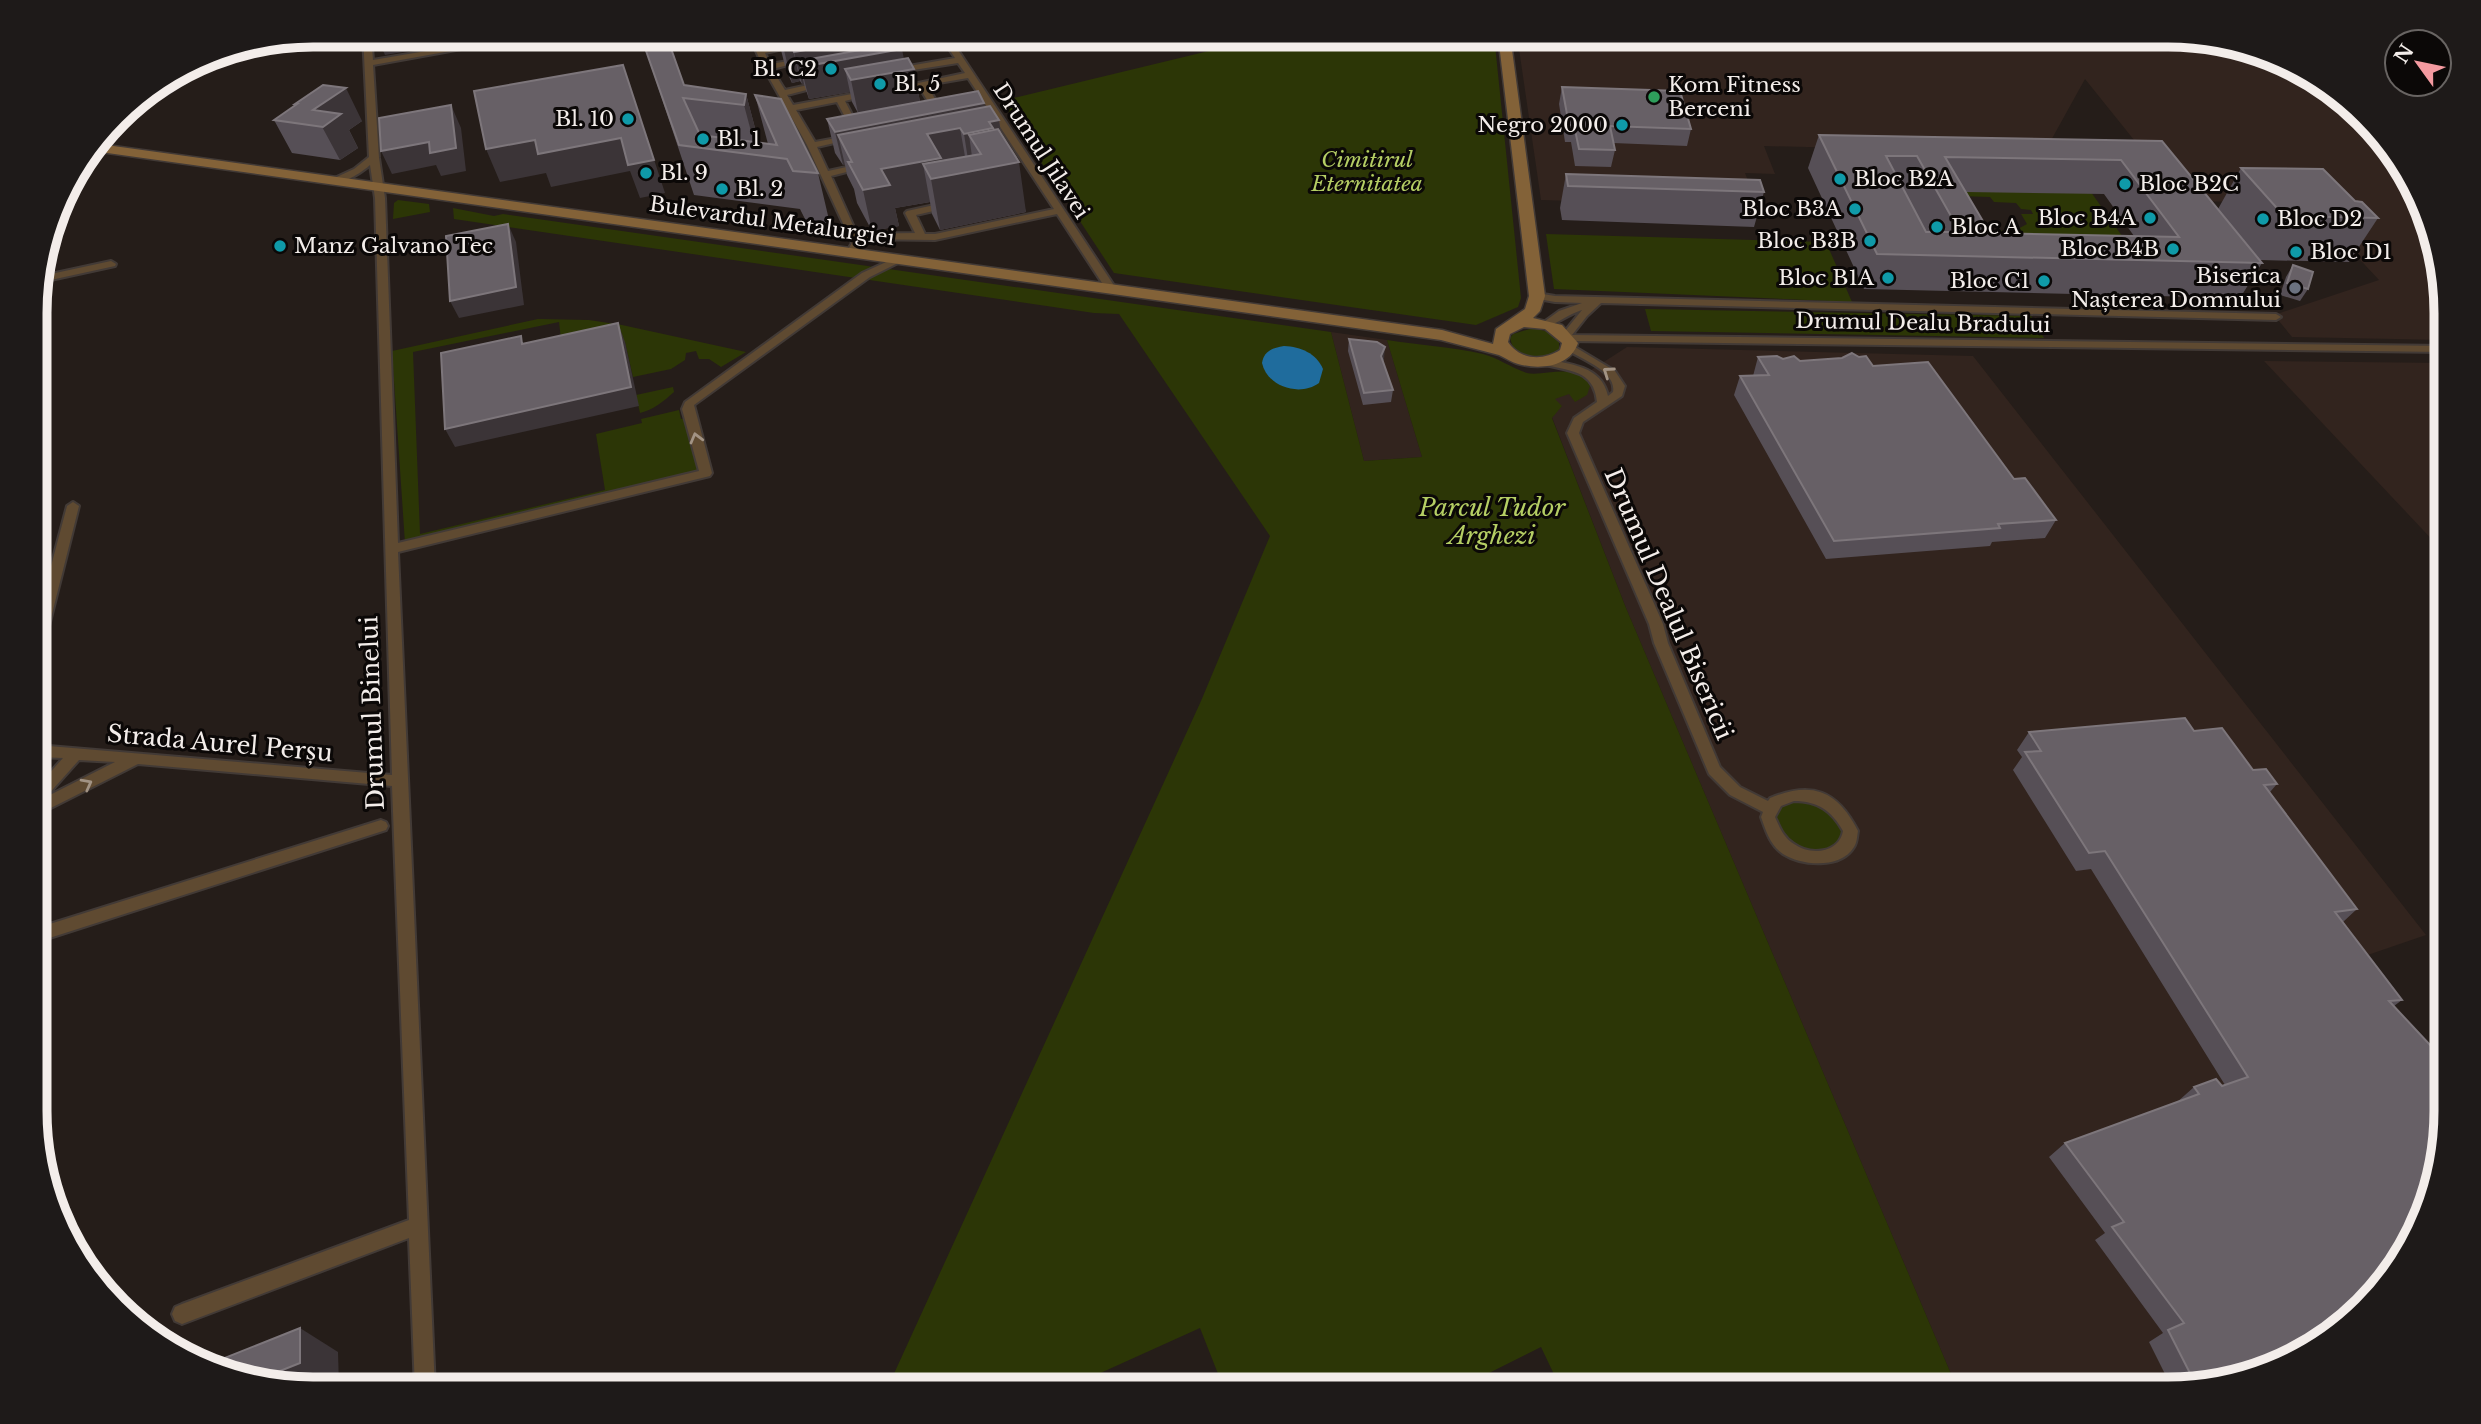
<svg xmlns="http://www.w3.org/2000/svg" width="2481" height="1424" font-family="'Libre Baskerville',serif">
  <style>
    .built { fill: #32241e }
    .green { fill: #2c3606 }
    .water { fill: #1f6c9d }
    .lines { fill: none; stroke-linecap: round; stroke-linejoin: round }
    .minor-casing { stroke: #423a36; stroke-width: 4 }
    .secondary-casing { stroke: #423a36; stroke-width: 3 }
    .minor { fill: #5f4a31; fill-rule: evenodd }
    .secondary { fill: #836238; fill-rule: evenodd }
    .wall { fill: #564f56; fill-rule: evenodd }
    .shaded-wall { fill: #3b3437; fill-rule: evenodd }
    .building { fill: #676066; stroke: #7d767b; stroke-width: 2; fill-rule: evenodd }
    .oneway { stroke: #a29384 }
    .culture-dot { fill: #0f9aa8; stroke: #0b0807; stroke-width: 2.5 }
    .leisure-dot { fill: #2e9e5b; stroke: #0b0807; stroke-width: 2.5 }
    .worship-dot { fill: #6b7280; stroke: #0b0807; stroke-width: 2.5 }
    .labels { text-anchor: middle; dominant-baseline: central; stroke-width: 6; stroke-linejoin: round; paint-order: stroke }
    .far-poi-label { font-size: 21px; fill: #f3edea; stroke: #0b0807; text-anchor: start }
    .far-street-label { font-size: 21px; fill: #f3edea; stroke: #0b0807 }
    .far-park-label { font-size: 21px; font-style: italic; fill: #b5ce64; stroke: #0b0807 }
    .park-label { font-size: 24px; font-style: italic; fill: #b5ce64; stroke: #0b0807 }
    .street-label { font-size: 24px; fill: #f3edea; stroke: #0b0807 }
    .rim { fill: none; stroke: #f3edea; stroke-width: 9 }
  </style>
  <rect width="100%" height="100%" fill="#251d19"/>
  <g class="built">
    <polygon points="1517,35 2168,35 2240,45 2307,72 2364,116 2409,174 2445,295 2445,340 2292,337 2274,315 2379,280 2307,203 2183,201 2085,79 2044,153 1764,146 1775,174 1745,173 1758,206 1541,200"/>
    <polygon points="1331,332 1387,340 1422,457 1364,461"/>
    <polygon points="1627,347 1973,356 2426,935 2356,959 2186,1388 1957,1388 1626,608 1543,394 1544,389 1539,375 1585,374"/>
    <polygon points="2264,361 2445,363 2445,546 2439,547"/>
  </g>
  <g class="green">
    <polygon points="1275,35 1494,35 1521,298 1518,307 1476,325 1114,273 1001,101"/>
    <polygon points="1939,169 2076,171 2137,257 2047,255 1983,231 2016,230 2027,224 2021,214 2033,214 2031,210 2021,209 2016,203 1994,202 1990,197 1960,196"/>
    <polygon points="398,200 429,204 430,212 393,219 394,203"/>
    <path d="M453,208L494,216L503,214L1331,332L1364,461L1422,457L1387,340C1418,345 1452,347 1483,354C1498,358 1512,368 1527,373C1544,377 1579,361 1590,386L1587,395L1575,402L1569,394L1555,399L1562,406L1552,418L1626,608L1957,1388L1561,1389L1541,1347L1457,1389H1224L1200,1328L1065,1389H887L1201,701L1270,536L1119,314L1094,313L454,219Z"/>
    <polygon points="1546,234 1826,242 1852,302 1554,289"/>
    <polygon points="1645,309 2031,316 2044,338 1651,331"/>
    <polygon points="538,319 589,320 622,325 746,352 721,367 709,359 699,359 696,351 686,353 685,360 671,369 633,377 625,342 561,339 559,322 413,352 420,534 605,490 596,434 642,423 641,419 679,410 681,419 687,418 700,471 405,543 392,351"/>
    <path d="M1533,328L1549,332L1559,339V349C1546,361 1527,358 1513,348L1510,338L1513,334Z"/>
    <path d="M673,387L674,392C664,401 653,410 640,413L636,395Z"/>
    <path d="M1790,800C1797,800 1806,799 1812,801C1826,804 1851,825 1842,840C1832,858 1801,855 1788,843C1782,837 1778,826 1774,819L1782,804Z"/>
  </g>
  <path class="water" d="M1284,346C1301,347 1316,353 1323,369L1319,383C1300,397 1267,387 1262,363C1264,351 1272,348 1284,346Z"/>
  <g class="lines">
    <g class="minor-casing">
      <g id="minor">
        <path d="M363,35H371L373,60L521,35H539L373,65L379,158L385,198L398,543L699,471L682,409L685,402L862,273L895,258L904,260L870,277L694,405L712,473L710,476L398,552L435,1389H415L409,1238L182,1324L175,1321L172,1314L175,1307L182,1304L409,1220L392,786L138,764L37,815V787L63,758L37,757V745L392,775L375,198L370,165C361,173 340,187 328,181L354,169L369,157ZM79,760L115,762L46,797Z"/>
        <polygon points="749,35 757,35 763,48 797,43 801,45 765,53 770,64 801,59 805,61 772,69 785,90 822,82 826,85 787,95 793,105 868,91 872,94 845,101 861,132 857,135 853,132 837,102 796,110 815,142 852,135 856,138 817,147 828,171 865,163 870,166 831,176 857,234 915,233 905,213 907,211 948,202 953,205 951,207 916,215 925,234 935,234 1054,209 968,78 927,85 945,116 941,119 937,116 919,87 899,91 895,88 965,73 958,63 894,73 893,71 897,68 955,58 949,49 937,39 855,53 851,51 931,35 943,35 956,47 1117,290 1116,292 1108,292 1057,214 935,240 860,239 862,243 854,256 846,256 845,254 852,243 807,145 763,67"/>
        <polygon points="111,261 116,264 115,266 37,283 37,277"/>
        <path d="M1537,293L1555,296L2276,314L2281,317L2276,320L1601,303L1587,316L1572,335L2445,346V352L1568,341L1561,336L1582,310C1569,314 1558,323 1546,327L1541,324L1559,311L1582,303L1555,302L1533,298L1532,296Z"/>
        <path d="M1570,344L1615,371L1625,386L1622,396L1583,422L1579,433L1663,624L1668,643L1720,767L1740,787L1768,801L1770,798C1812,781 1837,790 1858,831C1857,836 1857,843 1854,847C1841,869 1802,866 1783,854C1770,845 1766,831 1761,817L1763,812L1730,795L1709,774L1654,643L1649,624L1567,433L1574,418L1597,402C1594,369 1568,371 1541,364L1540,362L1545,359C1570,364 1602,366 1608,396L1613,392C1617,371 1580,359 1566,349V345ZM1794,801C1818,801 1832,811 1843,831C1839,853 1811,856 1794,844C1783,837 1780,828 1775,817L1781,806Z"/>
        <polygon points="73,502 79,506 44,646 37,651 37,619 67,506"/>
        <polygon points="381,820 386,822 388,826 386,830 37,942 37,928"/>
      </g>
    </g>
    <g class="secondary-casing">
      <path id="secondary" d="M1498,35H1510L1545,296L1540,311L1533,318L1562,325L1578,343C1570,367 1540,370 1518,364C1511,362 1506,358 1499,355C1480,350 1460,345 1441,340L93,151L99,144L1442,330L1493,344L1496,329L1525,309L1529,296ZM1524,327L1545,329L1562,343L1560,350C1543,361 1520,360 1508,342L1510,334Z"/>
    </g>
    <use href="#minor" class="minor"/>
    <use href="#secondary" class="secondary"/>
  </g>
  <g class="wall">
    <polygon points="778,38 873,48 904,59 914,69 920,102 858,113 852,102 850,92 809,99 804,84 802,84 800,81 792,83 786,70"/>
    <polygon points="644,45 684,85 746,94 759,143 768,144 755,95 818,173 830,224 806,221 800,209 694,195"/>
    <polygon points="1562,87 1691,129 1687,146 1613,143 1615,150 1611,167 1575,166 1571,142 1565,142 1559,104"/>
    <polygon points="295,104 362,121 349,130 358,148 340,160 292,153 274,120 296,105"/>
    <polygon points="985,107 999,120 1001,133 1026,212 940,230 932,214 930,202 895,208 899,226 872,231 857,203 854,189 847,175 845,165 843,165 835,153 827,119"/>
    <path d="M1819,135L2162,141L2218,209L2241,168L2355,201L2378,218L2349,262L2260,260L2262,263L2240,298L1864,289L1808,168ZM1965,192L2104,194L2134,236L1990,233Z"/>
    <polygon points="1566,174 1764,192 1754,227 1562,220 1560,208"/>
    <polygon points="2293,265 2308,289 2300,301 2280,295 2286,277"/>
    <polygon points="1349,339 1384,359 1383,361 1393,390 1391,402 1363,405 1348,351"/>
    <polygon points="1758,357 1873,366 2014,479 2056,520 2045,538 1992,542 1990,546 1826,559 1734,395 1740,376 1753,376"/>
    <polygon points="2194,731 2253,770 2277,784 2270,792 2357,909 2343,922 2402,1000 2394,1006 2445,1066 2440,1070 2307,1352 2186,1388 2172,1388 2149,1342 2163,1333 2095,1240 2105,1233 2049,1157 2065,1143 2176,1103 2194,1087 2225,1085 2091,869 2076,871 2013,770 2022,757 2017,750 2029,732"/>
  </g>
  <g class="shaded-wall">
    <polygon points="376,35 450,35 451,44 385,55"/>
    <polygon points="871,38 874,53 902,49 906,70 914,69 920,102 858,113 851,80 845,69 850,92 809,99 801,67 799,61 804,84 802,84 794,52"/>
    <polygon points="793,49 800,81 792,83 784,50"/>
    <polygon points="212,55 218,64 115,129 113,126 129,104 207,56"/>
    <polygon points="623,65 665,193 640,198 630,171 551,187 546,173 500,182 486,149"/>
    <polygon points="346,88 362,121 349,130 358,148 340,160 313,110"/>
    <polygon points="746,94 759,143 757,154 744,105"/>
    <path d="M984,103L988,129L989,122L999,120L1005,160L1019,162L1026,212L940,230L931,179L923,164L930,202L895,208L899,226L872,231L863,190L852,162L838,135L845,165H843L835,132ZM960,128L964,134L970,172L967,168ZM969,135L981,154L974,171Z"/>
    <polygon points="451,105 461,128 466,171 441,176 436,165 392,174 381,151"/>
    <polygon points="508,224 516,242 524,305 459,318 450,301"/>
    <polygon points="618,323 625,342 639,406 455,447 445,429"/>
    <polygon points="1385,347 1384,359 1380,368 1381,356"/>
    <polygon points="300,1328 338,1352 339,1386 331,1389 313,1389 255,1381"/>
  </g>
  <g class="building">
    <polygon points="795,35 869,35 871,38 794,52 793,49 784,50 778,38"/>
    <polygon points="668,40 684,85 746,94 744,105 683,98 700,135 777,145 755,95 781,99 818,173 793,171 787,159 679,145 644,45"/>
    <polygon points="899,43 902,49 801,67 799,61"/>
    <polygon points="908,58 914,69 851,80 845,69"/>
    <polygon points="623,65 654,160 628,165 621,138 538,154 535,140 486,149 474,91"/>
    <polygon points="323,85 346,88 313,110 341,114 323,127 274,120 297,104 295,104"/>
    <polygon points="1562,87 1680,91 1691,129 1610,126 1615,150 1579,149 1574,125 1569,125"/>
    <polygon points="978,91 984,103 835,132 827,119"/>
    <polygon points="451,105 456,148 430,153 429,142 381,151 379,118"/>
    <polygon points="990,106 999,120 989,122 993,128 964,134 960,128 927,134 941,158 881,169 890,185 863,190 848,162 852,162 838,135"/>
    <polygon points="998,129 1019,162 931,179 923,164 981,154 969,135"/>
    <path d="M1819,135L2162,141L2262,263L1877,254ZM1886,156H1917L1960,232H1926ZM1945,157L2121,160L2179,237L1990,233Z"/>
    <polygon points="2241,168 2323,169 2355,201 2362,202 2378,218 2284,216"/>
    <polygon points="1566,174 1760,180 1764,192 1568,186"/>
    <polygon points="508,224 516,287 450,301 446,236"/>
    <polygon points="2293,265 2313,272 2308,289 2287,283"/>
    <polygon points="618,323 631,387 445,429 441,353 521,336 522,344"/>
    <polygon points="1349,339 1377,342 1385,347 1381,356 1393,390 1364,393"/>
    <polygon points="1852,353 1859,357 1866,356 1873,366 1928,362 2014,479 2025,478 2056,520 1998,524 2000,528 1834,541 1740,376 1769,375 1758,357 1777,356 1783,359 1794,356 1800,361 1842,358"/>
    <polygon points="2185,718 2194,731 2222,728 2253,770 2266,769 2277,784 2264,785 2357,909 2335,912 2402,1000 2389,1001 2445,1061 2445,1065 2437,1068 2445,1077 2445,1129 2409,1250 2364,1308 2307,1352 2196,1385 2168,1330 2184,1323 2112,1227 2124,1222 2065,1143 2199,1094 2194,1087 2216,1079 2222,1086 2248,1077 2105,851 2089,853 2025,752 2041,751 2029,732"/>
    <polygon points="300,1328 300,1363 255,1381 241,1379 207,1365"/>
  </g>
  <defs><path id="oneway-chevron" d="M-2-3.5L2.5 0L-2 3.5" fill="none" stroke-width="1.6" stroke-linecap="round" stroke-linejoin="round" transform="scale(1.75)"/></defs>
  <g class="oneway">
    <use href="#oneway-chevron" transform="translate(1608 372) rotate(-145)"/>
    <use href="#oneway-chevron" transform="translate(696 438) rotate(-105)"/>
    <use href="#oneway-chevron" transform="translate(87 784) rotate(-28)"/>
  </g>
  <g class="culture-dot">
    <circle cx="831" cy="69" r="7"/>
    <circle cx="880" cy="84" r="7"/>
    <circle cx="628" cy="119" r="7"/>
    <circle cx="1622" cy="125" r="7"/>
    <circle cx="703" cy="139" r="7"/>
    <circle cx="646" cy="173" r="7"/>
    <circle cx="1840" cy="179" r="7"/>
    <circle cx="2125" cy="184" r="7"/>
    <circle cx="722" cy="189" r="7"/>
    <circle cx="1855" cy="209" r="7"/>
    <circle cx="2150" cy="218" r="7"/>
    <circle cx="2263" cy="219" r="7"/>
    <circle cx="1937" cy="227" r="7"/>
    <circle cx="1870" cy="241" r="7"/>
    <circle cx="280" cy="246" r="7"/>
    <circle cx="2173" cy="249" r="7"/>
    <circle cx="2296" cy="252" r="7"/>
    <circle cx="1888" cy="278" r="7"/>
    <circle cx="2044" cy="281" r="7"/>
  </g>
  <circle class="leisure-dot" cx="1654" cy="97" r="7"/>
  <circle class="worship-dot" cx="2295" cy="288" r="7"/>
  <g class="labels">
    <g class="far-poi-label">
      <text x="817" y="69" text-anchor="end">Bl. C2</text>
      <text x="894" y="84">Bl. 5</text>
      <text x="1668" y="85">Kom Fitness<tspan x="1668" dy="24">Berceni</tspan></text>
      <text x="614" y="119" text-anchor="end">Bl. 10</text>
      <text x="1608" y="125" text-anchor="end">Negro 2000</text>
      <text x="717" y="139">Bl. 1</text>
      <text x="660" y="173">Bl. 9</text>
      <text x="1854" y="179">Bloc B2A</text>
      <text x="2139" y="184">Bloc B2C</text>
      <text x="736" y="189">Bl. 2</text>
      <text x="1841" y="209" text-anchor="end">Bloc B3A</text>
      <text x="2136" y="218" text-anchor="end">Bloc B4A</text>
      <text x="2277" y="219">Bloc D2</text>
      <text x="1951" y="227">Bloc A</text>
      <text x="1856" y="241" text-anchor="end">Bloc B3B</text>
      <text x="294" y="246">Manz Galvano Tec</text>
      <text x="2159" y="249" text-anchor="end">Bloc B4B</text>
      <text x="2310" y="252">Bloc D1</text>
      <text x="2281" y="276" text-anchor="end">Biserica<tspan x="2281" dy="24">Nașterea Domnului</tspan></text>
      <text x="1874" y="278" text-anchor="end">Bloc B1A</text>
      <text x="2030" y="281" text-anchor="end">Bloc C1</text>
    </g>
    <g class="far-street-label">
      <text transform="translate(1041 151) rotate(57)">Drumul Jilavei</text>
      <text transform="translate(772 221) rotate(8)">Bulevardul Metalurgiei</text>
      <text transform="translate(1923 323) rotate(1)">Drumul Dealu Bradului</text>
    </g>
    <g class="far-park-label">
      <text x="1367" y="160">Cimitirul<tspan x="1367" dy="24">Eternitatea</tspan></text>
    </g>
    <g class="park-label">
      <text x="1492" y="507">Parcul Tudor<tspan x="1492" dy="28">Arghezi</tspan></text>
    </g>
    <g class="street-label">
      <text transform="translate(1669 604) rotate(67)">Drumul Dealul Bisericii</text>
      <text transform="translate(372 713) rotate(-92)">Drumul Binelui</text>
      <text transform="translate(220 743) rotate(5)">Strada Aurel Perșu</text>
    </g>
  </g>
  <path d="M0 0H2481V1424H0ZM313 47H2168A266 266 0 0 1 2434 313V1111A266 266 0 0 1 2168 1377H313A266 266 0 0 1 47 1111V313A266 266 0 0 1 313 47Z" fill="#1e1a19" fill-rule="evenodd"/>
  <path class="rim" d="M313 47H2168A266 266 0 0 1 2434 313V1111A266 266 0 0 1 2168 1377H313A266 266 0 0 1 47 1111V313A266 266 0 0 1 313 47Z"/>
  <g transform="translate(2418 63) rotate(303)"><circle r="33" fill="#0b0807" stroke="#686462" stroke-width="2"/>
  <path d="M0-5L12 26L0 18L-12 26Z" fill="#f49aa0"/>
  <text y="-10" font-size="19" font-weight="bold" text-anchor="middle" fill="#f3edea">N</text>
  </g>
</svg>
